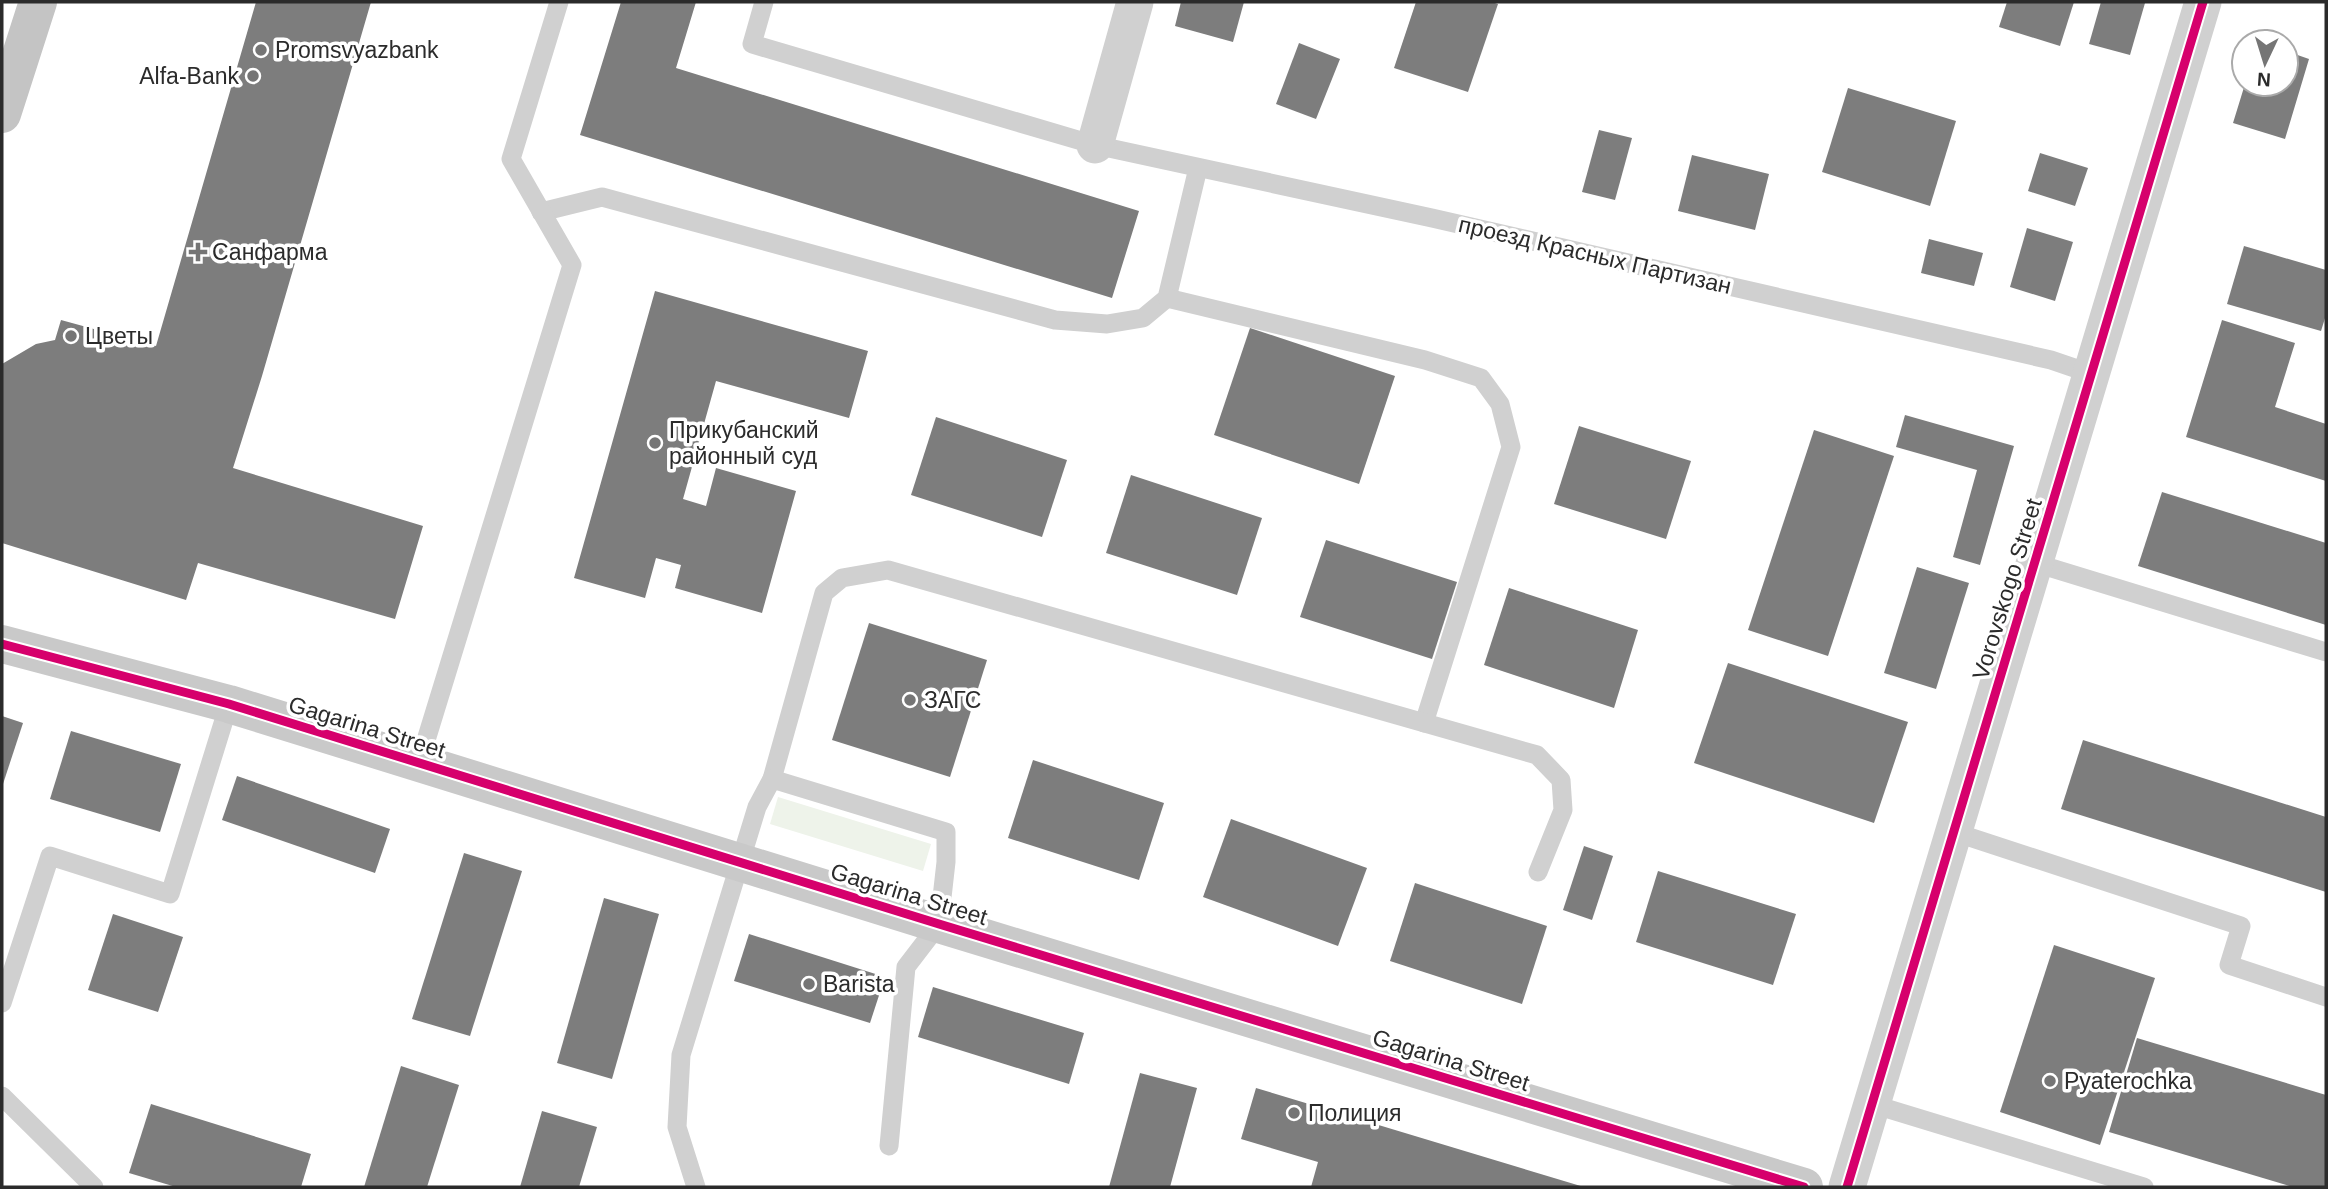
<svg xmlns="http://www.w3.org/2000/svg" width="2328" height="1189" font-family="Arial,sans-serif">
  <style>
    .green { fill: #eef3ea }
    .building { fill: #7d7d7d }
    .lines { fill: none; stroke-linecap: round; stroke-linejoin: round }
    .lane { stroke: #d0d0d0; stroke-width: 19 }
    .street { stroke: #d0d0d0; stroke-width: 37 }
    .secondary { stroke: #c9c9c9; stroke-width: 38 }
    .primary { stroke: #c4c4c4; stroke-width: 38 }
    .cycleway-casing { stroke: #fff; stroke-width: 13 }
    .cycleway { stroke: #d6006c; stroke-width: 9 }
    .poi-dot { fill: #757575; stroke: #fff; stroke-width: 2.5 }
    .labels { text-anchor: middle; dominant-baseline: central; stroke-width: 7; stroke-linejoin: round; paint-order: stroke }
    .poi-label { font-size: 23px; fill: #2b2b2b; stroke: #fff; text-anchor: start }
    .street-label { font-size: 23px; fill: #2b2b2b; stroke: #fff }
  </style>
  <rect width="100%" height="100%" fill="#fff"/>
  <polygon class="green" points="778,797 931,844 923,871 770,824"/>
  <g class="building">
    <polygon points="256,2 371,2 262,376 233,468 423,526 395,619 198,563 186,600 2,543 2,364 36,344 55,340 61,320 156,346"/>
    <polygon points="621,2 696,2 676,68 1139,211 1112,298 580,135"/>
    <polygon points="1181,2 1244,2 1233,42 1175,26"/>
    <polygon points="1416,2 1492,2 1498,4 1468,92 1394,68"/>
    <polygon points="2007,2 2074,2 2060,46 1999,27"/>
    <polygon points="2101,2 2145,3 2130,55 2089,44"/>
    <polygon points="1299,43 1340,59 1316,119 1276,104"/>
    <polygon points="2286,51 2309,59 2285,139 2233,123 2245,84 2286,84"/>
    <polygon points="1848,88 1956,121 1930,206 1822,172"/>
    <polygon points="1599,130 1632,138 1615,200 1582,192"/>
    <polygon points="2040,153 2088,168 2075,206 2028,191"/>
    <polygon points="1692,155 1769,174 1755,230 1678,211"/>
    <polygon points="2027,228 2073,242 2055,301 2010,287"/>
    <polygon points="1929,239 1983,253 1974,286 1921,273"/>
    <polygon points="2244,246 2326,270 2326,315 2321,331 2227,304"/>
    <polygon points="655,291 868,351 849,418 716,381 683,499 706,506 716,468 796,491 762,613 675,588 681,565 656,558 645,598 574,578"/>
    <polygon points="2222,320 2295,343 2275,407 2326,424 2326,481 2186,437"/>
    <polygon points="1250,328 1395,376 1359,484 1214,435"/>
    <polygon points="1905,415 2014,446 1980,565 1953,557 1977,470 1896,447"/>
    <polygon points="936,417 1067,460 1042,537 911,495"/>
    <polygon points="1579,426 1691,461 1666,539 1554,504"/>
    <polygon points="1814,430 1894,456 1828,656 1748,630"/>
    <polygon points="1131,475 1262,518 1237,595 1106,553"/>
    <polygon points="2162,492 2326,543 2326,625 2138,566"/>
    <polygon points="1326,540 1457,582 1432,659 1300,617"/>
    <polygon points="1917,567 1969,583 1936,689 1884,673"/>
    <polygon points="1509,588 1638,630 1614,708 1484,665"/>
    <polygon points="869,623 987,660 950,777 832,740"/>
    <polygon points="1728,663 1908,722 1874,823 1694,763"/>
    <polygon points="2,716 23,723 2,787"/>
    <polygon points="71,731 181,764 160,832 50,799"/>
    <polygon points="2083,740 2326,817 2326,892 2061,809"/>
    <polygon points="1033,760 1164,803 1139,880 1008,838"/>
    <polygon points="237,776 390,829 375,873 222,820"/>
    <polygon points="1231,819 1367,868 1338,946 1203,897"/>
    <polygon points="1584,846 1613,856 1592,920 1563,910"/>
    <polygon points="464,853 522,871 470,1036 412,1019"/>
    <polygon points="1658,871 1796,914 1773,985 1636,942"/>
    <polygon points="1415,883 1547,926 1522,1004 1390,961"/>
    <polygon points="604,898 659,914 612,1079 557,1063"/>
    <polygon points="113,914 183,937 158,1012 88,990"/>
    <polygon points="749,934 885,977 870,1023 734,981"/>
    <polygon points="2054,945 2155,978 2100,1145 2000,1112"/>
    <polygon points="933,987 1084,1033 1069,1084 918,1037"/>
    <polygon points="2137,1038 2326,1095 2326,1187 2293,1187 2109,1132"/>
    <polygon points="401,1066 459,1085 427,1187 364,1187"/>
    <polygon points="1140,1073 1197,1088 1170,1187 1109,1187"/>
    <polygon points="1256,1088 1584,1187 1311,1187 1318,1162 1241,1139"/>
    <polygon points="151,1104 311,1154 301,1187 176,1187 129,1173"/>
    <polygon points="542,1111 597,1127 579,1187 520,1187"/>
  </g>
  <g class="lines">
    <g class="lane">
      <polyline points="764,2 752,44 1095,145 1432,218 2051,360 2092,374"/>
      <polyline points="541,212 602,197 1055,320 1107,324 1143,318 1167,298 1198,168"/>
      <polyline points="1167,298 1425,360 1481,378 1500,404 1511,447 1424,723"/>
      <polyline points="2035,563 2326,652"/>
      <polyline points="419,763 572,265 511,159 559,2"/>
      <polyline points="772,779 824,593 842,578 888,570 1537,755 1561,780 1563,810 1538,872"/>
      <polyline points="1954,832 2241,926 2229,965 2326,997"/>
      <polyline points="2,1003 50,856 170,894 229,704"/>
      <polyline points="2,1096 94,1187"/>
      <polyline points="1872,1104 2144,1187"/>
      <polyline points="696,1187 677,1127 681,1055 757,807 772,779 946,832 946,862 939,924 906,967 889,1146"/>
    </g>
    <g class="street">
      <polyline points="1095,145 1135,2"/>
      <polyline points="1847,1187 2203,2"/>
    </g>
    <polyline class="secondary" points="2,644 229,704 939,924 1804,1187"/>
    <polyline class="primary" points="2,114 38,2"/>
    <g class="cycleway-casing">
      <g id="cycleway">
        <polyline points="2,644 229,704 939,924 1804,1187"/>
        <polyline points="1847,1187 2203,2"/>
      </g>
    </g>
    <use href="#cycleway" class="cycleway"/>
  </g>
  <g class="poi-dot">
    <circle cx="261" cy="50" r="7"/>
    <circle cx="253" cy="76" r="7"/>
    <path d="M194.5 241.5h7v7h7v7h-7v7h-7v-7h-7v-7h7z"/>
    <circle cx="71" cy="336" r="7"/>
    <circle cx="655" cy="443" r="7"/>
    <circle cx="910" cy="700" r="7"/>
    <circle cx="809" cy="984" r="7"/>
    <circle cx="2050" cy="1081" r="7"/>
    <circle cx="1294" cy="1113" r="7"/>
  </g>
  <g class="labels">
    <g class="poi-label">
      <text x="275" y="50">Promsvyazbank</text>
      <text x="239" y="76" text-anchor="end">Alfa-Bank</text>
      <text x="212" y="252">Санфарма</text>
      <text x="85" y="336">Цветы</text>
      <text x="669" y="430">Прикубанский<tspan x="669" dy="26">районный суд</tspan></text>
      <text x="924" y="700">ЗАГС</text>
      <text x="823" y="984">Barista</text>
      <text x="2064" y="1081">Pyaterochka</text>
      <text x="1308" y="1113">Полиция</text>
    </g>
    <g class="street-label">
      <text transform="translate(1595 255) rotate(13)">проезд Красных Партизан</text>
      <text transform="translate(2007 589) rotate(-73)">Vorovskogo Street</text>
      <text transform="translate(367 727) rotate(17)">Gagarina Street</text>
      <text transform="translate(909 894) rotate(17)">Gagarina Street</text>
      <text transform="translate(1451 1060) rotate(17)">Gagarina Street</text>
    </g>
  </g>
  <rect width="2328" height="1189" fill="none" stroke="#2b2b2b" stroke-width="7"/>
  <g transform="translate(2265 63) rotate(184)"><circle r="33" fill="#ffffff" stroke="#aaaaaa" stroke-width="2"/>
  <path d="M0-5L12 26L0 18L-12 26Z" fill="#757575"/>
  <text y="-10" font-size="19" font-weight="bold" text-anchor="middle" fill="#2b2b2b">N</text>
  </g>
</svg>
